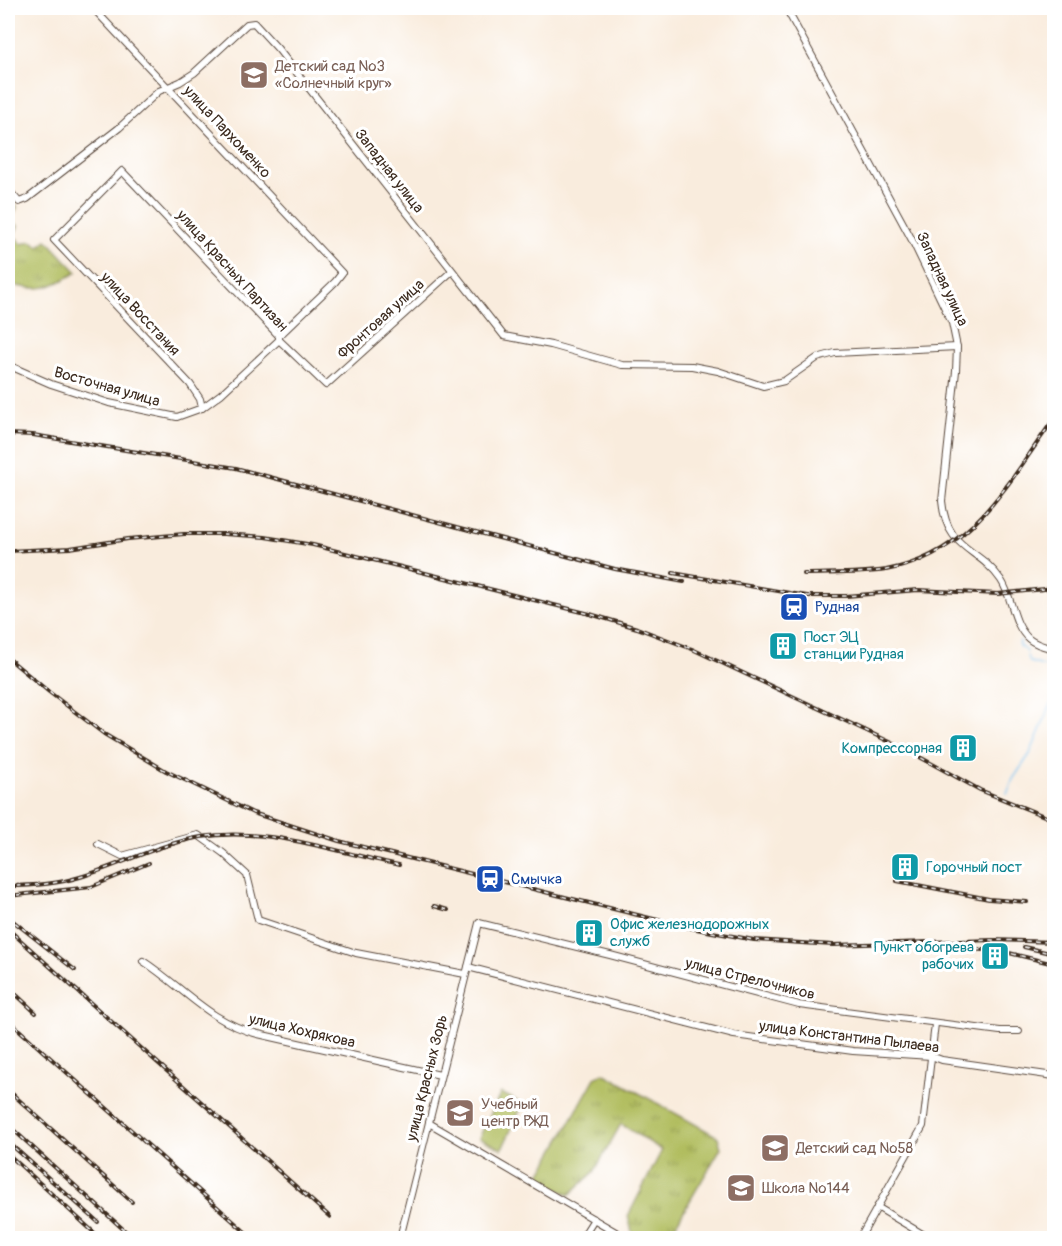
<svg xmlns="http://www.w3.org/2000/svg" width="1062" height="1246" font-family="Pangolin,sans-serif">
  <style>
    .park { fill: url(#park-tufts); stroke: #76743e; stroke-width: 1.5 }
    .garden { fill: #b1bd5e; stroke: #76743e; stroke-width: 1.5 }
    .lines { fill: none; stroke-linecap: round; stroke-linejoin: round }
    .stream { stroke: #77c0f0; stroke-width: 1.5 }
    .minor-casing { stroke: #58473b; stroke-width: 8 }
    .minor { stroke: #fff; stroke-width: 6 }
    .rail-casing { stroke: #3b2a1e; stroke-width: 4 }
    .rail { stroke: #fff; stroke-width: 1.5; stroke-dasharray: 4.5; stroke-linecap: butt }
    .labels { text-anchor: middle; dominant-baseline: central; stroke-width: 6; stroke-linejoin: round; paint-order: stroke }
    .education-label { font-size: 15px; fill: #785e54; stroke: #fff; text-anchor: start }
    .street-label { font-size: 15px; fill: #3b2a1e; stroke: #fff }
    .transit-label { font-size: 15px; fill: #164399; stroke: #fff; text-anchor: start }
    .culture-label { font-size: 15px; fill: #0d838f; stroke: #fff; text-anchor: start }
  </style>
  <defs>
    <pattern id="park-tufts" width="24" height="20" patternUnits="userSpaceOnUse" patternTransform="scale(1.5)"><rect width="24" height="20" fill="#b1bd5e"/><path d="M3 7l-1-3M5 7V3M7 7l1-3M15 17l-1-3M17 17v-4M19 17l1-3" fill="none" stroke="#919a4d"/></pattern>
  </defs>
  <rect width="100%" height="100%" fill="#fff"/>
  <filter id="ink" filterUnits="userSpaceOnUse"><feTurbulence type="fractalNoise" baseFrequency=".0167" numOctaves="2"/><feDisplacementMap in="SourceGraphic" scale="12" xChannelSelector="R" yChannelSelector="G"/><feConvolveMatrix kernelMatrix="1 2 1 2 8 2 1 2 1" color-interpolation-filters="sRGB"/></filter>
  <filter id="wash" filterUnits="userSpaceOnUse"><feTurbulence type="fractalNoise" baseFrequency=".008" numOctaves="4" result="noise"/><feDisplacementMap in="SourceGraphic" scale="24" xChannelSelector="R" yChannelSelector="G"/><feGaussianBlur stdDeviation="1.35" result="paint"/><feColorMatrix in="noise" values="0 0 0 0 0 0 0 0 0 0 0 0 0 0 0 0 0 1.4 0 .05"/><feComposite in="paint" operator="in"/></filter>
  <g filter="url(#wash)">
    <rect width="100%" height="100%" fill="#f9ecdd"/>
    <g class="park">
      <path d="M8,196L17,207L12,220L18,226L14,236L22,244L31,241L39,246L47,240L77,272C49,289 40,292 8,284Z"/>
      <polygon points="603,1073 718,1137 721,1148 668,1238 643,1238 632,1232 628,1216 662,1150 621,1124 594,1172 569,1195 538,1179 595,1078"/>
    </g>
    <polygon class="garden" points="501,1093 523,1104 502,1149 479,1138"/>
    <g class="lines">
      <g class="stream">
        <polyline points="1020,641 1019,646 1025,650"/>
        <polyline points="1026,651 1027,652"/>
        <polyline points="1027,656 1030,662 1043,666 1054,667"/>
        <polyline points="1007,794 1013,779 1030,754 1054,697"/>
      </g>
    </g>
  </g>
  <g filter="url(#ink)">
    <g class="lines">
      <g class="minor-casing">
        <g id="minor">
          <polyline points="93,8 342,273 335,282 279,336"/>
          <path d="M786,8L912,240L952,323L957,347L956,371L942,501C947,552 978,546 1001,580C1013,598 1012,624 1029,639C1036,645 1046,647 1054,649"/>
          <polyline points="8,189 19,202 27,199 119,128 159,91 180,82 194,73 247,24 254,23 278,49 504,336 551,345 622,365 692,366 718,371 763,386 784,381 817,358 835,353 957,347"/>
          <polyline points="8,365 51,384 109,403 177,417 202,408 221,394 279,340"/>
          <polyline points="202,408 200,399 190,384 54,240 122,171 279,336 279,340 326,385 452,271"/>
          <polyline points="98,844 122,856 198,835 223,853 247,875 258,920 356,953 465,974"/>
          <path d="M143,961C183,987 209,1022 258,1034L440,1075"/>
          <polyline points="468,967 734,1035 853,1051 931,1056 942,1060 1054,1076"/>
          <polyline points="429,1123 626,1238"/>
          <polyline points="877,1207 929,1238"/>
          <polyline points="400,1238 479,923 610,955 799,1005 1000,1031 1019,1031"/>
          <polyline points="582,1238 594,1219"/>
          <polyline points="860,1238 923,1126 935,1024"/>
        </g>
      </g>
      <use href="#minor" class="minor"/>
      <g class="rail-casing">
        <g id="rail">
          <polyline points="8,434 33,435 236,468 615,569 684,582"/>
          <polyline points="8,551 70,548 128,539 184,534 224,534 265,537 313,545 590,614 637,628 692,649 905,749 980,790 1054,820"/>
          <polyline points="673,573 807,596 846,596 918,590 998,594 1054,588"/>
          <path d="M804,574C831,573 859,574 886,570C972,555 1008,482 1054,419"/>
          <polyline points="8,658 49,692 104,734 166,771 253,813 339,841 686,927 754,940 833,945 993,940 1054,942"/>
          <polyline points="897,881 989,899 1027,902"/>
          <path d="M8,886C31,886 57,884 80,877C121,865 158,844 201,837C266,826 336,852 399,865"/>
          <polyline points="8,896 91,887 149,863"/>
          <polyline points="434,906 448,910"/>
          <polyline points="8,917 75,970"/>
          <polyline points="8,929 330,1217"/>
          <polyline points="1024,947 1054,954"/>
          <polyline points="967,949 1001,951 1054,964"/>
          <polyline points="8,987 36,1013"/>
          <polyline points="8,1020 252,1238"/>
          <polyline points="8,1090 132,1202"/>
          <polyline points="8,1125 133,1238"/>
          <polyline points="8,1142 98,1222"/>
          <polyline points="8,1154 100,1238"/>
        </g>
      </g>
      <use href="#rail" class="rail"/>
    </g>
  </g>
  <defs>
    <g id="school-square" transform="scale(1.5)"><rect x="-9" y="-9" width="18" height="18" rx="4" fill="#8d6e63" stroke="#fff"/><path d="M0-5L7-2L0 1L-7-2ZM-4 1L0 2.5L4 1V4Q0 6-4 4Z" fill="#fff"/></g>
    <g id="station-square" transform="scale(1.5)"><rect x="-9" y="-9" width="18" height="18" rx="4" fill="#1a4fb4" stroke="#fff"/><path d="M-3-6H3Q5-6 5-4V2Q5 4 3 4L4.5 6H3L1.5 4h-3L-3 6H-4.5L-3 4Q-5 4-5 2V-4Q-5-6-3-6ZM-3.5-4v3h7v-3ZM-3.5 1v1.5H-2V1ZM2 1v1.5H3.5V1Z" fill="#fff"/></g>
    <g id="building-square" transform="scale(1.5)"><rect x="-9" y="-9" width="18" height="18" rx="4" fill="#0f9aa8" stroke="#fff"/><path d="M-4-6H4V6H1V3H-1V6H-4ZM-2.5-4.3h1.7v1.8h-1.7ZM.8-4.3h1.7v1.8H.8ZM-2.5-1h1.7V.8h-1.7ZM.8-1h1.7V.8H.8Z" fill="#fff"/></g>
    <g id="university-square" transform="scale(1.5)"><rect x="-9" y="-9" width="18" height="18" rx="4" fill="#8d6e63" stroke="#fff"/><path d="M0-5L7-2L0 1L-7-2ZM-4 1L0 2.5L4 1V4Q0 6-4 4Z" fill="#fff"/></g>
  </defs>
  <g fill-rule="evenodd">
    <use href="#school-square" x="254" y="75"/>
    <use href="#station-square" x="794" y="607"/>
    <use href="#building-square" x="783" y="646"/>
    <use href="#building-square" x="963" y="748"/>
    <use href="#building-square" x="905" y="867"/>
    <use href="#station-square" x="490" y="879"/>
    <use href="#building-square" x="589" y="933"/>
    <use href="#building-square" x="995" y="956"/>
    <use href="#university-square" x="460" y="1113"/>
    <use href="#school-square" x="775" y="1148"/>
    <use href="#school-square" x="741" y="1188"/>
  </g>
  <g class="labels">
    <g class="education-label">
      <text x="275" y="66">Детский сад №3<tspan x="275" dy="17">«Солнечный круг»</tspan></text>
      <text x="481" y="1104">Учебный<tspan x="481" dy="17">центр РЖД</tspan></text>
      <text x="796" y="1148">Детский сад №58</text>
      <text x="762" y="1188">Школа №144</text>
    </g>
    <g class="street-label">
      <text transform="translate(227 132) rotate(47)">улица Пархоменко</text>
      <text transform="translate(389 171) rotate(52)">Западная улица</text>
      <text transform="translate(232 271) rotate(48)">улица Красных Партизан</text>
      <text transform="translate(942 279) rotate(65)">Западная улица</text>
      <text transform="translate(140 314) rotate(47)">улица Восстания</text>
      <text transform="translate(381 319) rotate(-42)">Фронтовая улица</text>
      <text transform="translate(107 387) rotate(16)">Восточная улица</text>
      <text transform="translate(750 979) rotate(14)">улица Стрелочников</text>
      <text transform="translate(302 1031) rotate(13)">улица Хохрякова</text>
      <text transform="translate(849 1037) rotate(7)">улица Константина Пылаева</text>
      <text transform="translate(427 1078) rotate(-76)">улица Красных Зорь</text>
    </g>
    <g class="transit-label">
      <text x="815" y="607">Рудная</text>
      <text x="511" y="879">Смычка</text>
    </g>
    <g class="culture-label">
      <text x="804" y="637">Пост ЭЦ<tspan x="804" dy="17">станции Рудная</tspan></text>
      <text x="942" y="748" text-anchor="end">Компрессорная</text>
      <text x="926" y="867">Горочный пост</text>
      <text x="610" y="924">Офис железнодорожных<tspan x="610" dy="17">служб</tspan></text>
      <text x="974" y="947" text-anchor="end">Пункт обогрева<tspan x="974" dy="17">рабочих</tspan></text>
    </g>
  </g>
  <rect width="1062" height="1246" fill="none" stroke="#fff" stroke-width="30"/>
</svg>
